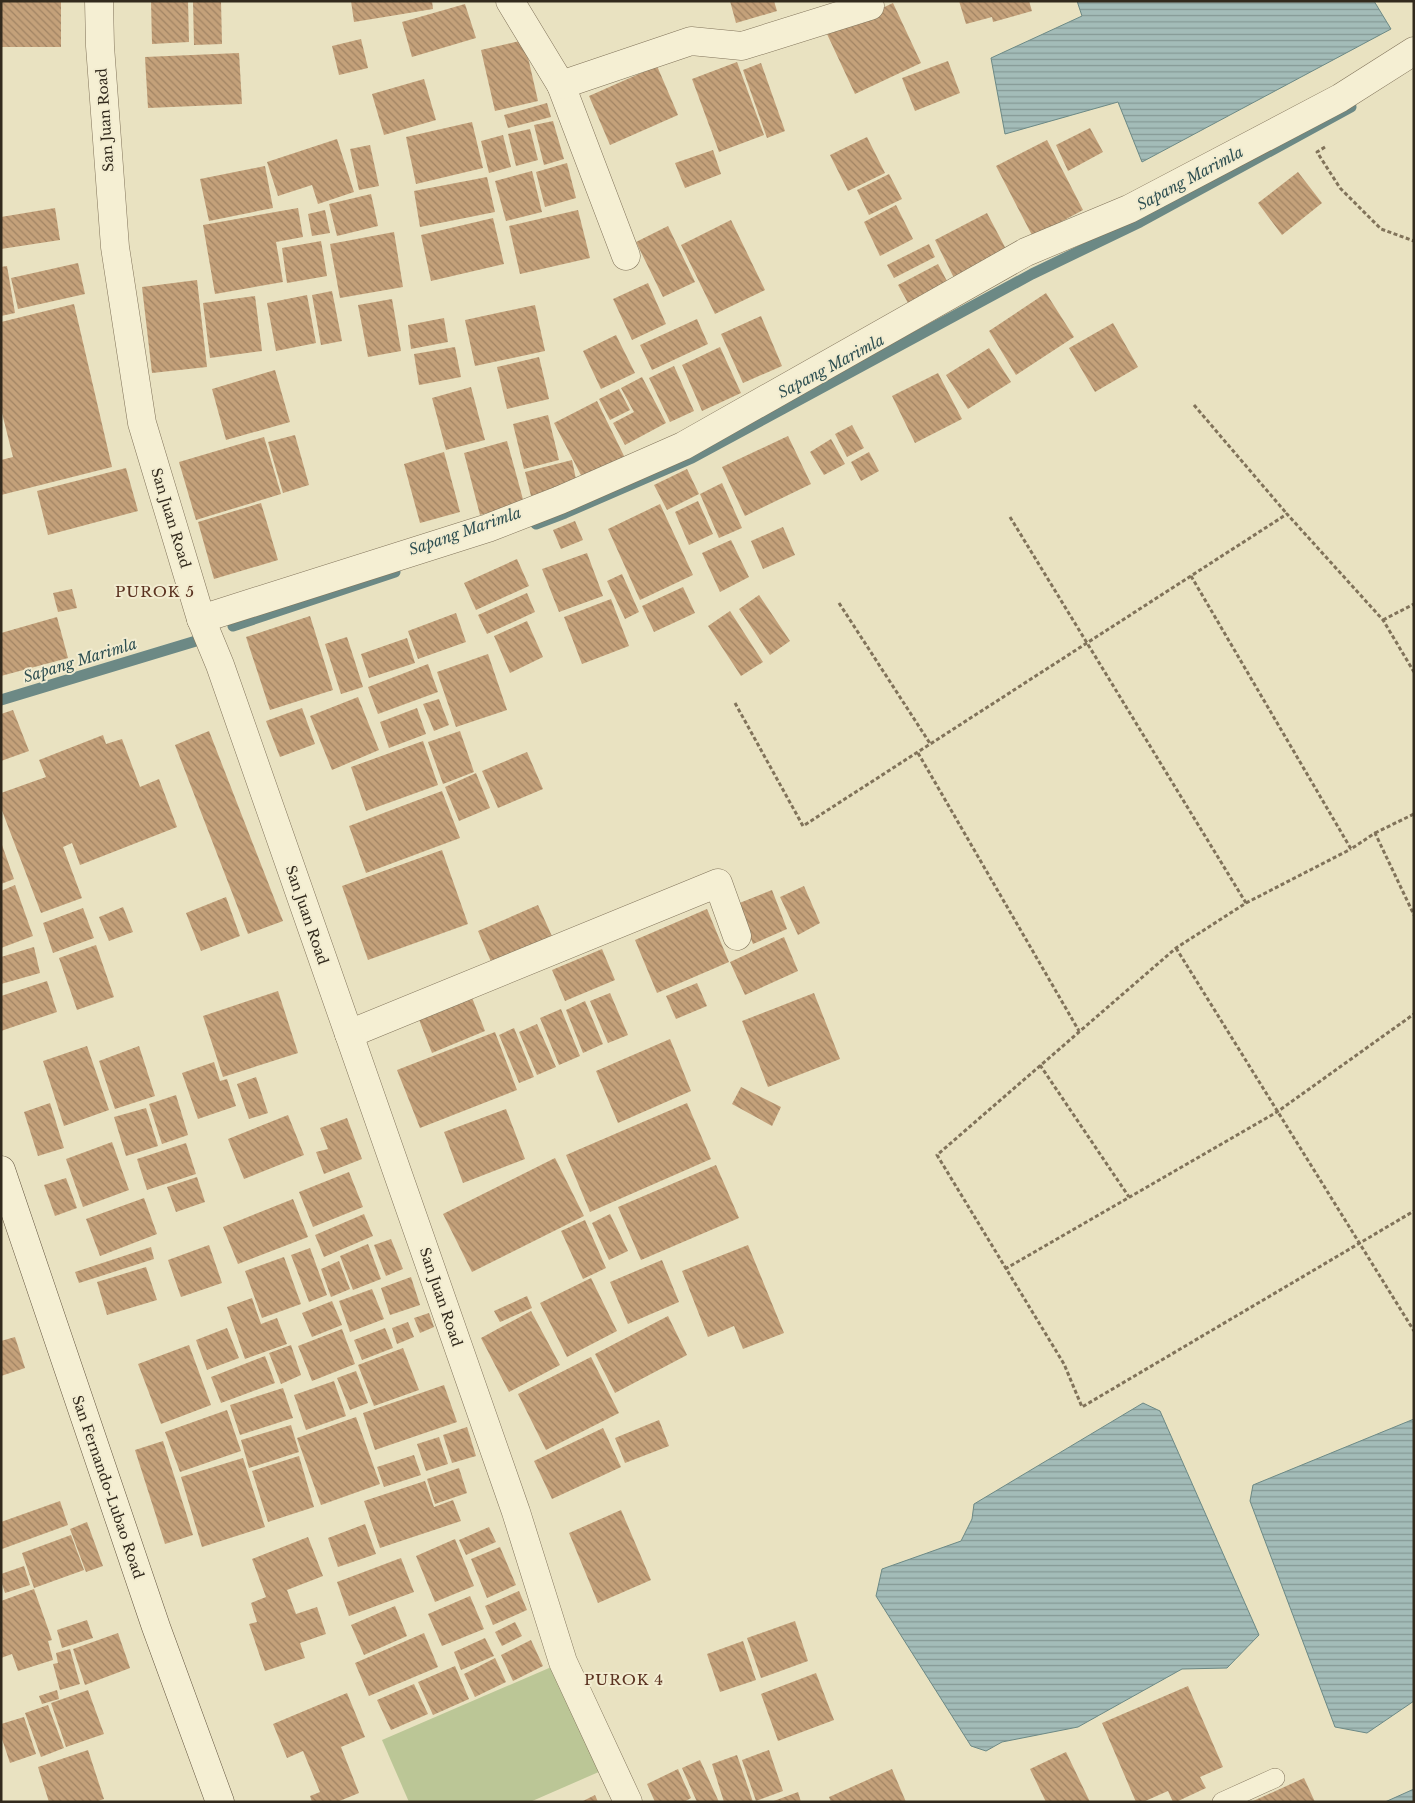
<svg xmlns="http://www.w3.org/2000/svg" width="1415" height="1803" font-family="'Libre Baskerville',serif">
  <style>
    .pitch { fill: #bbc696 }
    .water { fill: url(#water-rules); stroke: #6c8985 }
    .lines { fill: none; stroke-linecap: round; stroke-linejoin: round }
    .stream { stroke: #6c8985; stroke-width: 11 }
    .building { fill: url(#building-back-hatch) }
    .service-casing { stroke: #81735a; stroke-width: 20 }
    .minor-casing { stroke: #81735a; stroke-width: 29 }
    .tertiary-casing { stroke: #81735a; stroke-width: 29 }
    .secondary-casing { stroke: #63543e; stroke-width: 29 }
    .path { stroke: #81735a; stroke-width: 3; stroke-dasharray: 4 2.5; stroke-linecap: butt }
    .service { stroke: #f5efd3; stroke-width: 19 }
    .minor { stroke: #f5efd3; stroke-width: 28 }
    .tertiary { stroke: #f5efd3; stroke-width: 28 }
    .secondary { stroke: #f5efd3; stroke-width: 28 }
    .labels { text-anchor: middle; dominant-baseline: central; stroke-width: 4; stroke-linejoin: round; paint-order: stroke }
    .street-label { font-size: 14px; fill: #322a1d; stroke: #f2ecd0 }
    .water-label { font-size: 15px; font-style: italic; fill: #2e4f51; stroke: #f2ecd0 }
    .neighbourhood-label { font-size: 15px; letter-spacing: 1px; fill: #5b3321; stroke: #f2ecd0 }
  </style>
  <defs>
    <pattern id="water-rules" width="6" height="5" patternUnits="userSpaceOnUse" patternTransform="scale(1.25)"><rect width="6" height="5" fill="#a3bcb8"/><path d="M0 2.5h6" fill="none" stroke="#859995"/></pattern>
    <pattern id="building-back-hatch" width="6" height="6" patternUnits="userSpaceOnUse" patternTransform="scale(1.25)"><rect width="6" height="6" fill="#c4a17a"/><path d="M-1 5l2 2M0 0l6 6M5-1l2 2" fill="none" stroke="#a08363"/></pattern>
  </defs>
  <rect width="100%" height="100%" fill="#e9e2c1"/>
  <polygon class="pitch" points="556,1665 601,1771 530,1802 409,1802 382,1740"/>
  <g class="water">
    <polygon points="1077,1 1374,1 1391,29 1142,162 1118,102 1005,134 991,58 1082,16"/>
    <polygon points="1143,1403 1160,1411 1259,1635 1227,1668 1182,1669 1078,1727 1002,1742 986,1751 971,1746 876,1596 882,1569 961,1541 972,1519 974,1504"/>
    <polygon points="1414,1419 1414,1701 1367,1733 1335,1727 1250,1501 1253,1485"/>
    <polygon points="1414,1789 1414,1802 1385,1802"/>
  </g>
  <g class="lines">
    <g class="stream">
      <polyline points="536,524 565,513 692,458 1032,274 1140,222 1351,107"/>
      <polyline points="233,626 395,572"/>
      <polyline points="1,700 196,641"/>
    </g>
  </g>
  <g class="building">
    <rect x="1" y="1" width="60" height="46"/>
    <polygon points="151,1 188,1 189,42 152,44"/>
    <polygon points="193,1 221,1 222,44 194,45"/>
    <polygon points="351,1 432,1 433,9 354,22"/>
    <polygon points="730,1 774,1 777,11 736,23"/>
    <polygon points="959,1 1029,1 1032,11 993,22 992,17 966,24"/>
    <polygon points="893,3 921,63 855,94 827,34"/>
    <polygon points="465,4 476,38 412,57 402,22"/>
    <polygon points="361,39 368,68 339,75 332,46"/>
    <polygon points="524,40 538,101 495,111 481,50"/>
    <polygon points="239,53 242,104 148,108 145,57"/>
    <polygon points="948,61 960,93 915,111 902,78"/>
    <polygon points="737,62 764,135 719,152 692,79"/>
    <polygon points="761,63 785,131 767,138 743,70"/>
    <polygon points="657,66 678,115 610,145 589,96"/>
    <polygon points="424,79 436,120 384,135 372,94"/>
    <polygon points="547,103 551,117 508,128 504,115"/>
    <polygon points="553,121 564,159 544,165 534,125"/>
    <polygon points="472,122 483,168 416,184 406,137"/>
    <polygon points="1090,128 1103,152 1068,171 1056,145"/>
    <polygon points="530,129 538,160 516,166 508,134"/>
    <polygon points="503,135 511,167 489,173 481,141"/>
    <polygon points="867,137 885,173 848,191 830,155"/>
    <polygon points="337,139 354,192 318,204 312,185 278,196 267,162"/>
    <polygon points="1047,140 1083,210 1033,237 996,166"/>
    <polygon points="370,145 379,186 359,190 350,149"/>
    <polygon points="713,150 721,174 685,188 675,163"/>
    <polygon points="567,163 576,198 545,207 536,172"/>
    <polygon points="265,166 273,208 209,221 200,179"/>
    <polygon points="532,171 542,212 506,221 495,181"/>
    <polygon points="1298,172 1322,203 1282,235 1258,203"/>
    <polygon points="889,174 902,199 869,215 857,190"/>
    <polygon points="487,177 495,212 420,227 414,191"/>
    <polygon points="371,194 378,226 337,236 329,204"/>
    <polygon points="896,205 913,239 880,256 864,222"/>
    <polygon points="55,208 60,240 1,249 1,217"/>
    <polygon points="298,208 303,237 276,242 283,282 215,294 203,225"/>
    <polygon points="325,210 330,233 312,236 308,214"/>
    <polygon points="578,210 590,258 520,274 509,226"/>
    <polygon points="987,213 1007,251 954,278 935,240"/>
    <polygon points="493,218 504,264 431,281 421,235"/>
    <polygon points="731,220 765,290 715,314 681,245"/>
    <polygon points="668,226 695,282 663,297 636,242"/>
    <polygon points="394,232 403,287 340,298 330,244"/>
    <polygon points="321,241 327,276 287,283 282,248"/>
    <polygon points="929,244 935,257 894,278 887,265"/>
    <polygon points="78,263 85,294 18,309 11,278"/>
    <polygon points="938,264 948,283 908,303 898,285"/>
    <polygon points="7,266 15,313 1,316 1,267"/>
    <polygon points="197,280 207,367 152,373 142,287"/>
    <polygon points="648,283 666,324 632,340 613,299"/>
    <polygon points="332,291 342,341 321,345 312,295"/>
    <polygon points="1046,293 1074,337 1016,375 989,331"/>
    <polygon points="307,295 316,343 276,351 267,303"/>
    <polygon points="255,296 262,351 210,358 203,303"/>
    <polygon points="392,299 401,351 368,357 358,305"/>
    <polygon points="74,304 112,467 1,495 1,460 13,457 1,409 1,322"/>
    <polygon points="535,305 545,351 475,366 465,320"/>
    <polygon points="761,316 782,366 743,383 721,334"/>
    <polygon points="444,318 448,342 411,349 408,325"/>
    <polygon points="697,319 708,344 652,370 640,345"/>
    <polygon points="1113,323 1138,367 1095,392 1069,348"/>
    <polygon points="616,335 635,373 601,389 583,351"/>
    <polygon points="455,347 461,377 419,385 414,354"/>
    <polygon points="720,347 741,393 702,411 682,365"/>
    <polygon points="989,348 1011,382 968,409 946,375"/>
    <polygon points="539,357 549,399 507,409 497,367"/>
    <polygon points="674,366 694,411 670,422 649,378"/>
    <polygon points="275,370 290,422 226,440 212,389"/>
    <polygon points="938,373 962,419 915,443 892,396"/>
    <polygon points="642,377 666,423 625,445 613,423 634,412 621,388"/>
    <polygon points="471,387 485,440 446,450 432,398"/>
    <polygon points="619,389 630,410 610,420 599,399"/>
    <polygon points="597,401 625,458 583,479 554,423"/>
    <polygon points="548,415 559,460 524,469 513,424"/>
    <polygon points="852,425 864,448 847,457 835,434"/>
    <polygon points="295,435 309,485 283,493 268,442"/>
    <polygon points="788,436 811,484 745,516 722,467"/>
    <polygon points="264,437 281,494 196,520 179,462"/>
    <polygon points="831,439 845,464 824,475 810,452"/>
    <polygon points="507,441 524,503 480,515 464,453"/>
    <polygon points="444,452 460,512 420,523 404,464"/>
    <polygon points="869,452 879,471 861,481 851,462"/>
    <polygon points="572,460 577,484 531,496 525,472"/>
    <polygon points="126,468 138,511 48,535 37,491"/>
    <polygon points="687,469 699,494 667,510 654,485"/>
    <polygon points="722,483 742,528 719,538 700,494"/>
    <polygon points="698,501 713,534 689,545 675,512"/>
    <polygon points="261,503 278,560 214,579 198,522"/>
    <polygon points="660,504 693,575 640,600 608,529"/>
    <polygon points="575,521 583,540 561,549 553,530"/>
    <polygon points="783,527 795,555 763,569 751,541"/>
    <polygon points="731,540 749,577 720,592 702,553"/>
    <polygon points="587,553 603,596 559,612 542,569"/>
    <polygon points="517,559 529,586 476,610 464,583"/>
    <polygon points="622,574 639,612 625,619 607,581"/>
    <polygon points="683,587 695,613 654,632 642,606"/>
    <polygon points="72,589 77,608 58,612 53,593"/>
    <polygon points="527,593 535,612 487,634 478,615"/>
    <polygon points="759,595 790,641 770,655 739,609"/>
    <polygon points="611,599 629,646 582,664 564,617"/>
    <polygon points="730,611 763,662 741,676 708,626"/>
    <polygon points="456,613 466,642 418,659 408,631"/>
    <polygon points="310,616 333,690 270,710 246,637"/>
    <polygon points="57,617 68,658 1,676 1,633"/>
    <polygon points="527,621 543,657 510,673 494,636"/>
    <polygon points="347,637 363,687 341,694 325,644"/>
    <polygon points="407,638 415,663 369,678 361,654"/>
    <polygon points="488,654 507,710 456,727 437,672"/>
    <polygon points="428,664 438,692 378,714 368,687"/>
    <polygon points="358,697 379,750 332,770 310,716"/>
    <polygon points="439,699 449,725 434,731 423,704"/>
    <polygon points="302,708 315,744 280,757 266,721"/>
    <polygon points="417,708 426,734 389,748 380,722"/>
    <polygon points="13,710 29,751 1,761 1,714"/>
    <polygon points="209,731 283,921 248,934 175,745"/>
    <polygon points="460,731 474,772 443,784 428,742"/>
    <polygon points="103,735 106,744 122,739 140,787 159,779 177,827 80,865 72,843 63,847 82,898 41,913 1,808 1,793 46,777 39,760"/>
    <polygon points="423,741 438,785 366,811 351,767"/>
    <polygon points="527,752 543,789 498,808 482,771"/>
    <polygon points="476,773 490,808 459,821 445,787"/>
    <polygon points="442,791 460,838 366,873 349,826"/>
    <polygon points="1,842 14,879 1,884"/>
    <polygon points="442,850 468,924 368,960 342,886"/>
    <polygon points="15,885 33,936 1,948 1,891"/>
    <polygon points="804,886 820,923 798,935 780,897"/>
    <polygon points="772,890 787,929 753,944 737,904"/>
    <polygon points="226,897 240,936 201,951 186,913"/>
    <polygon points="538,905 555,943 495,971 478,931"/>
    <polygon points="123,907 133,932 109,941 99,917"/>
    <polygon points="83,908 94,938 53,953 43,923"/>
    <polygon points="707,909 729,962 657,993 635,940"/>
    <polygon points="784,937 798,971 745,995 730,962"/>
    <polygon points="96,945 114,997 77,1010 59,958"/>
    <polygon points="34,947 40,973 1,984 1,957"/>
    <polygon points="602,949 615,980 565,1001 552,970"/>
    <polygon points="47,981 57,1012 1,1031 1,996"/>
    <polygon points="697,983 707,1006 676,1019 666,996"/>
    <polygon points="278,991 298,1053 223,1077 203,1016"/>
    <polygon points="610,993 628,1035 608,1043 590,1001"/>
    <polygon points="814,993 840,1059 768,1087 742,1021"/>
    <polygon points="471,995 485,1031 432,1053 418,1017"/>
    <polygon points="585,1001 603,1044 583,1053 566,1010"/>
    <polygon points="561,1009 580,1056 559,1065 540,1018"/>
    <polygon points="537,1024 556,1067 537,1075 519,1032"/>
    <polygon points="514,1028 534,1077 519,1083 499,1035"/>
    <polygon points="495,1032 517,1090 420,1128 397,1070"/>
    <polygon points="670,1039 691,1091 618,1123 596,1071"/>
    <polygon points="87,1046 109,1110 64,1126 43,1061"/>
    <polygon points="139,1046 155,1096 115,1109 99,1061"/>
    <polygon points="214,1062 220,1081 227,1079 236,1106 198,1119 182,1073"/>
    <polygon points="256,1077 268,1113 249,1119 237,1084"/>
    <polygon points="741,1087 781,1107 772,1126 732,1104"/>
    <polygon points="176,1095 188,1135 162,1144 149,1104"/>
    <polygon points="50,1103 64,1148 38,1156 24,1112"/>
    <polygon points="687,1103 711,1159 590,1212 566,1155"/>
    <polygon points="146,1108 158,1146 126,1156 114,1117"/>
    <polygon points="506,1109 525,1159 463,1183 444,1132"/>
    <polygon points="288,1115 304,1155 244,1179 228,1139"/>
    <polygon points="347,1118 362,1159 324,1174 316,1152 328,1149 320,1128"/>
    <polygon points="112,1142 129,1190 83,1207 66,1159"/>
    <polygon points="186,1143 196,1174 147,1190 137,1159"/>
    <polygon points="555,1158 584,1216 472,1272 443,1214"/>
    <polygon points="716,1165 739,1218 641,1260 618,1207"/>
    <polygon points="349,1172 363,1207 313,1227 299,1192"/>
    <polygon points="197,1177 205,1202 176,1212 167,1187"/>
    <polygon points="66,1178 77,1208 55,1216 44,1185"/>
    <polygon points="144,1198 157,1234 100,1256 86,1219"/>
    <polygon points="293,1199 308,1237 238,1264 223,1227"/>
    <polygon points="364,1214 373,1236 324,1257 315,1235"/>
    <polygon points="610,1214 628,1251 609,1260 592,1223"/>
    <polygon points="585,1220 606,1268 583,1279 561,1231"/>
    <polygon points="391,1239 403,1269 386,1276 374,1245"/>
    <polygon points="368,1244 381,1279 353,1290 340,1256"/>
    <polygon points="209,1245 222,1283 181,1297 168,1260"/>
    <polygon points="748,1245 784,1333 743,1349 734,1326 708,1337 682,1271"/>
    <polygon points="151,1247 154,1259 79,1283 75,1272"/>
    <polygon points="310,1248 327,1295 309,1302 291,1255"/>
    <polygon points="284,1257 301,1304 262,1318 245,1271"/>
    <polygon points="662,1260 679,1302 628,1324 610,1282"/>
    <polygon points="339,1261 350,1289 331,1297 321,1269"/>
    <polygon points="146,1267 157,1300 107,1315 97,1282"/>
    <polygon points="411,1277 420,1305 390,1315 381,1288"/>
    <polygon points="591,1278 617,1331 567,1357 540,1303"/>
    <polygon points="372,1289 384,1319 350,1332 339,1301"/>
    <polygon points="527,1296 532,1308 500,1322 494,1311"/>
    <polygon points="252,1298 261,1324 277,1318 287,1344 245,1359 227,1307"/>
    <polygon points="332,1301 342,1325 312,1337 302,1313"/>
    <polygon points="531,1311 560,1365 509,1392 481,1338"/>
    <polygon points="429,1313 434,1327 420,1333 414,1318"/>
    <polygon points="668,1316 687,1355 615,1393 595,1354"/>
    <polygon points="408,1322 414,1337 397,1344 392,1328"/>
    <polygon points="227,1328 239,1358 207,1370 196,1340"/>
    <polygon points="385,1328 393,1348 362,1360 354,1340"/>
    <polygon points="342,1329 355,1364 312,1381 298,1346"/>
    <polygon points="15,1337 25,1368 1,1376 1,1341"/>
    <polygon points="189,1345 211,1405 161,1424 138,1364"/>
    <polygon points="291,1345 301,1375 281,1384 269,1353"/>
    <polygon points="403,1348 419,1390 374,1406 358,1365"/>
    <polygon points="265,1356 275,1383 221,1403 211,1377"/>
    <polygon points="591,1357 619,1413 546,1450 518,1394"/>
    <polygon points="356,1371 368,1403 350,1410 337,1378"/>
    <polygon points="334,1381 346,1416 306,1430 294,1395"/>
    <polygon points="444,1385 457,1422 375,1450 363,1413"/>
    <polygon points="283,1388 293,1418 240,1435 230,1405"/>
    <polygon points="227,1410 241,1451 180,1472 165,1432"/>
    <polygon points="356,1417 380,1484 321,1505 297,1438"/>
    <polygon points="659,1420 669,1446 625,1463 615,1438"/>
    <polygon points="291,1425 299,1452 249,1468 241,1440"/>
    <polygon points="467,1427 476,1456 452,1463 443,1435"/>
    <polygon points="603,1428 621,1467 552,1499 534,1461"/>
    <polygon points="439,1437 448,1464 426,1471 417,1444"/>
    <polygon points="163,1441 193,1535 165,1544 135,1450"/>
    <polygon points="414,1455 421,1475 384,1487 377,1467"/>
    <polygon points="299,1456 314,1507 268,1522 252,1471"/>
    <polygon points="243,1458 265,1527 202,1547 181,1477"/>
    <polygon points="459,1468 467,1493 435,1504 427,1479"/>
    <polygon points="425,1481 434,1507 453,1500 461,1521 380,1548 364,1501"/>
    <polygon points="60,1501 68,1525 2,1549 1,1522"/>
    <polygon points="621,1510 651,1580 598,1603 569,1533"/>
    <polygon points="87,1522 103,1566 86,1572 70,1529"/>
    <polygon points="365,1524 376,1554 338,1567 328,1538"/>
    <polygon points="489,1527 496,1542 466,1555 459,1540"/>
    <polygon points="71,1535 84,1570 34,1588 22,1553"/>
    <polygon points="308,1537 323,1576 287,1590 296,1614 317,1607 326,1634 300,1643 305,1658 265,1671 249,1624 257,1622 251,1603 266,1597 252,1559"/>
    <polygon points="455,1539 474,1586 435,1602 416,1556"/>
    <polygon points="500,1547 516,1585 487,1598 471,1559"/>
    <polygon points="401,1558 414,1592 349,1616 337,1582"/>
    <polygon points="24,1566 30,1585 5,1593 1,1581 1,1574"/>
    <polygon points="34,1589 52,1640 48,1641 53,1660 18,1671 12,1654 1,1658 1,1601"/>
    <polygon points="519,1591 527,1610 493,1625 485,1606"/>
    <polygon points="470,1596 484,1629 442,1646 428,1614"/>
    <polygon points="395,1606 407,1636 364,1655 351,1625"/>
    <polygon points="87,1620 93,1638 62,1648 57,1630"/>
    <polygon points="795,1621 808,1661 761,1678 747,1638"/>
    <polygon points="515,1622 522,1636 502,1646 495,1632"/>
    <polygon points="118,1633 130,1668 85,1685 73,1649"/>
    <polygon points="424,1633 438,1667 369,1696 355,1663"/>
    <polygon points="485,1638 494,1656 461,1670 454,1652"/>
    <polygon points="531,1640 543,1666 513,1681 501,1655"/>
    <polygon points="743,1641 756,1680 720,1692 707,1654"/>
    <polygon points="70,1649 80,1684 60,1690 53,1664 58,1663 56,1653"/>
    <polygon points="495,1658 506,1682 475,1697 464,1674"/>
    <polygon points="455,1666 469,1699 433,1715 418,1682"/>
    <polygon points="816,1673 834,1720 778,1741 761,1694"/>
    <polygon points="414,1684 428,1714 391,1730 377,1700"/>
    <polygon points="1188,1686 1223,1767 1200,1777 1206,1788 1176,1802 1173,1802 1168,1791 1143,1802 1136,1802 1102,1723"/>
    <polygon points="57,1690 59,1699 42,1704 39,1696"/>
    <polygon points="88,1690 104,1734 66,1747 51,1703"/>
    <polygon points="347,1693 365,1737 341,1747 359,1793 337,1802 312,1802 310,1796 320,1792 303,1751 287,1758 273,1724"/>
    <polygon points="48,1705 64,1748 41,1757 25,1713"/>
    <polygon points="24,1717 36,1754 10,1763 1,1736 1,1724"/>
    <polygon points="88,1750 104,1799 95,1802 49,1802 38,1767"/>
    <polygon points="769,1750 783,1791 756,1801 742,1760"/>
    <polygon points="1066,1752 1090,1802 1046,1802 1030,1769"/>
    <polygon points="737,1755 753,1802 724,1802 712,1764"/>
    <polygon points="700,1760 719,1802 697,1802 682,1768"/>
    <polygon points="678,1769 691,1798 684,1802 655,1802 647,1784"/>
    <polygon points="892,1769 906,1802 831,1802 829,1797"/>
    <polygon points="1304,1778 1315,1802 1251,1802"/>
    <polygon points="798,1792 801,1802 771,1802"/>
    <polygon points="595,1795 598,1802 581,1802"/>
  </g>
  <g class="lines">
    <g class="service-casing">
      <polyline id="service" points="1222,1802 1275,1778"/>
    </g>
    <g class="minor-casing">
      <g id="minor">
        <polyline points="510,1 561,85 626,256"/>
        <polyline points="561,85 691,41 742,46 870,6"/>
        <polyline points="201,619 488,528 560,500 683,446 1026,252 1129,209 1340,98 1414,51"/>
        <polyline points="349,1034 718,883 737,936"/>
      </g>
    </g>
    <g class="tertiary-casing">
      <polyline id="tertiary" points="99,1 100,46 115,247 142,423 201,619 220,665 516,1512 563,1662 628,1802"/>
    </g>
    <g class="secondary-casing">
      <polyline id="secondary" points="1,1170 156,1627 220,1802"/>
    </g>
    <g class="path">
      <polyline points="1325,147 1317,152 1340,188 1381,229 1414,241"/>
      <polyline points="1194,405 1287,514"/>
      <polyline points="1010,517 1246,903 1176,948 937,1155 1064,1364 1082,1407 1414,1211"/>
      <polyline points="1191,576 1351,849 1375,833 1414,915"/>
      <polyline points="839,603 931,745"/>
      <polyline points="1383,620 1414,604"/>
      <polyline points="735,703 803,826 1287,514 1383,620 1414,672"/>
      <polyline points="918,753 1079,1031"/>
      <polyline points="1375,833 1414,814"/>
      <polyline points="1246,903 1351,849"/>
      <polyline points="1176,948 1414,1331"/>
      <polyline points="1040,1065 1129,1197"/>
      <polyline points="1005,1269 1277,1112 1414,1014"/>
    </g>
    <use href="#service" class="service"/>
    <use href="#minor" class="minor"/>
    <use href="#tertiary" class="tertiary"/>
    <use href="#secondary" class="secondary"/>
  </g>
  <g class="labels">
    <g class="street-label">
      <text transform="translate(105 120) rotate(-94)">San Juan Road</text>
      <text transform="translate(171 518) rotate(73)">San Juan Road</text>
      <text transform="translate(307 915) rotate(71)">San Juan Road</text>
      <text transform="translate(441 1297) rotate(71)">San Juan Road</text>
      <text transform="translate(108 1487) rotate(71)">San Fernando-Lubao Road</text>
    </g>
    <g class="water-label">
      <text transform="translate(1190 178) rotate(-28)">Sapang Marimla</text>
      <text transform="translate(831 366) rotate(-28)">Sapang Marimla</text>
      <text transform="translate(465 531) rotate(-19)">Sapang Marimla</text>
      <text transform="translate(80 660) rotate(-17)">Sapang Marimla</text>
    </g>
    <g class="neighbourhood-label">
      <text x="155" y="591">PUROK 5</text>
      <text x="624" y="1679">PUROK 4</text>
    </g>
  </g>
  <rect width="1415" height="1803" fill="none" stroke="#322a1d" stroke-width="5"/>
</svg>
